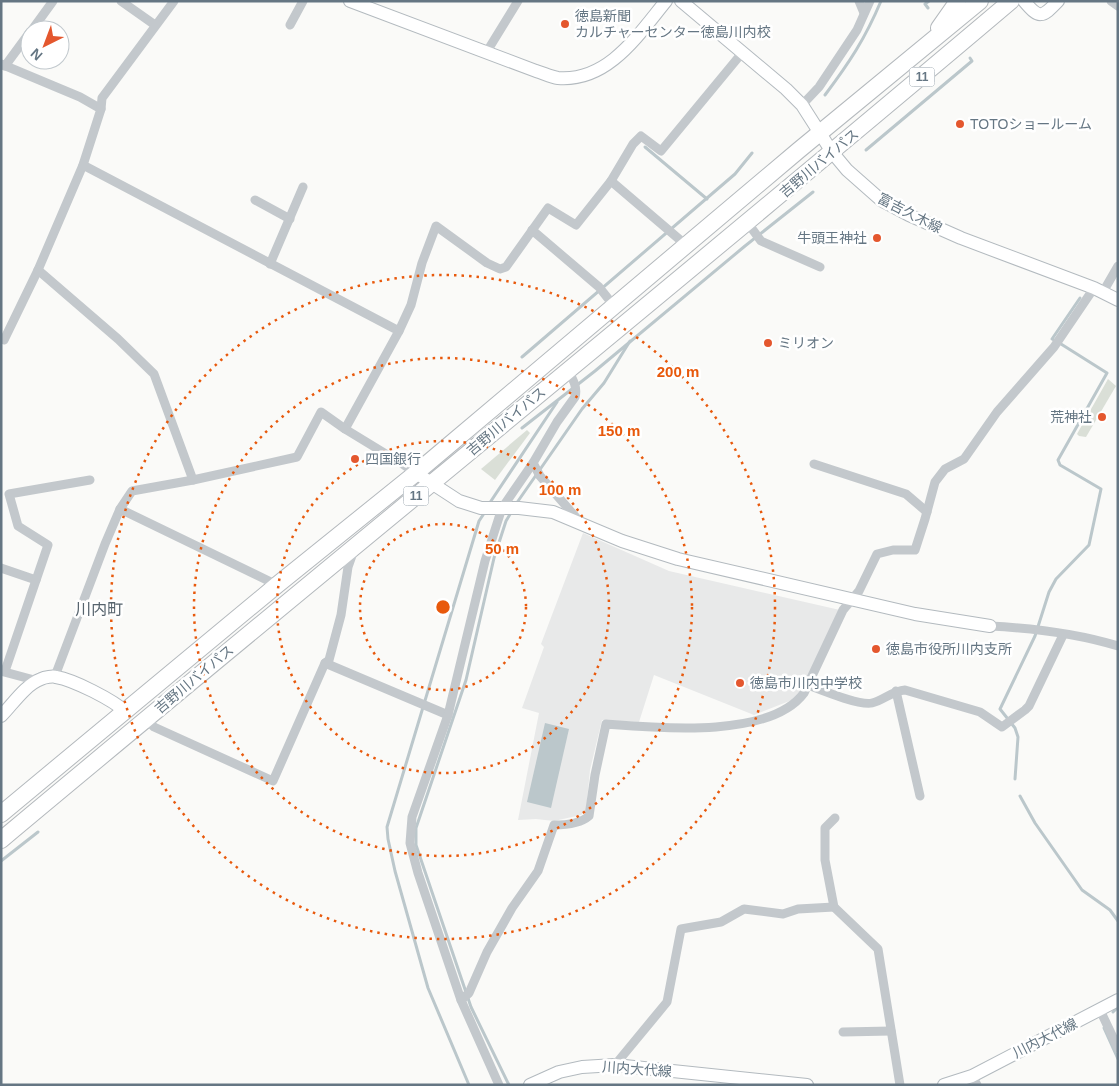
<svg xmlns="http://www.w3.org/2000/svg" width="1119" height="1086" font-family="Helvetica,'Noto Sans JP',sans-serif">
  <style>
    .built { fill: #e8e9e9 }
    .green { fill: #dadfd7 }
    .water { fill: #bbc7cb }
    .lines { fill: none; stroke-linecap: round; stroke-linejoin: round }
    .stream { stroke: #bbc7cb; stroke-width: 3 }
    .secondary-casing { stroke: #b3babf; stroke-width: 14 }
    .highway-casing { stroke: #b4b9bd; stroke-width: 18 }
    .street { stroke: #c3c8cc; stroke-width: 9 }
    .secondary { stroke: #fff; stroke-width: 12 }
    .highway { stroke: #fff; stroke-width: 16 }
    .ring { fill: none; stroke: #e8590c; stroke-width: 2.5; stroke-dasharray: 2.5 5 }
    .poi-dot { fill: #e4572e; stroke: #fff; stroke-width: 2 }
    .labels { text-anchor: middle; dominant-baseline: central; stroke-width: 5; stroke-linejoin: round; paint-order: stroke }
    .shield { fill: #fff; stroke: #939fa8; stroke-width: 1 }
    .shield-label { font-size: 12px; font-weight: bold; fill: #657683 }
    .poi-label { font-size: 14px; fill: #657683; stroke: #fff; text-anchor: start }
    .street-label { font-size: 14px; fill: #657683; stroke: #fff }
    .quarter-label { font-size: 16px; fill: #57646e; stroke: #fff }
    .centre { fill: #e8590c; stroke: #fff; stroke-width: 2.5 }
    .ring-label { font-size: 15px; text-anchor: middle; font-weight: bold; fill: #e8590c; stroke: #fff; stroke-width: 5; stroke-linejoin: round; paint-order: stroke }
  </style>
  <rect width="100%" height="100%" fill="#fafaf8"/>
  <polygon class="built" points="583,533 669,571 840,610 801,692 792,700 754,715 654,675 639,722 602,720 590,770 586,811 581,815 554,821 536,819 518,820 539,713 522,708 544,647 541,644"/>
  <g class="green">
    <polygon points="1108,379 1116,386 1086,437 1079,436 1077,434"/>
    <polygon points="527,430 530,433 495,480 481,469"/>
  </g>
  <polygon class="water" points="545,723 569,729 551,808 527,802"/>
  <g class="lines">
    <g class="stream">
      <polyline points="928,8 925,4 929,1"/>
      <path d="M825,95C849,63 865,39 881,1"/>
      <polyline points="645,147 707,199"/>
      <polyline points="866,150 972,61 970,58"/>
      <polyline points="1054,340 1052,339 1080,298"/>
      <polyline points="522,357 735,174 752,153"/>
      <polyline points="522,428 595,371 745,246 813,192"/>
      <polyline points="489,504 557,402"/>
      <polyline points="516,504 582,409 604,383 630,341"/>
      <polyline points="1015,779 1018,737 1015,728 1000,709 1035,636 1049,592 1056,579 1089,545 1101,489 1060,465 1058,460 1107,373 1061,344"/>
      <polyline points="1020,796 1035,823 1082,890 1110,910 1118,921"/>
      <polyline points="1,861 38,832"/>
      <polyline points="1113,1012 1117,1008"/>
      <polyline points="1104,1028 1118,1059"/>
      <polyline points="469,1085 428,988 395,871 388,839 387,827 479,521 485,512"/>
      <polyline points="509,1085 471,1007 416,845 416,828 466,680 494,558 506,521 512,511"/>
    </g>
    <g class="secondary-casing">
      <g id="secondary">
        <path d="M350,1L536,71C543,73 551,77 558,78C608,82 638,35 666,1"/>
        <polyline points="681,1 786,89 802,105 832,152 847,170 881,200 909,215 961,238 1094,288 1118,300"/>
        <path d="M1024,1C1039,19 1042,18 1058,1"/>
        <polyline points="416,473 459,501 481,508 519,508 553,512 622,541 678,559 915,614 990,626"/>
        <path d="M1,716C13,704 25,685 41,679C45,677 53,676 56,677C74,680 113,700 126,712"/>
        <polyline points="530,1085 559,1072 582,1067 615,1065 807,1085"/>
        <polyline points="944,1085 972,1076 1118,1000"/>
      </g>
    </g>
    <g class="highway-casing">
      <g id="highway">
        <polyline points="939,28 958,1"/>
        <polyline points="1,814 277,585 416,473 799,150 980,1"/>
        <path d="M1,840C337,559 677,284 1011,1"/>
      </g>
    </g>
    <g class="street">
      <polyline points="121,1 155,25"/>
      <polyline points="859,1 864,13"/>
      <polyline points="1111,1 1118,6"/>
      <polyline points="290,25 303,1"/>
      <polyline points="32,30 53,1"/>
      <polyline points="486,53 518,1"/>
      <polyline points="1,64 80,97 101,109 83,165 38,270 4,340"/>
      <polyline points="5,66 30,32"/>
      <polyline points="802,105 819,87 857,30 870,1"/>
      <polyline points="101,109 102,98 174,1"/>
      <polyline points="83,165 399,331 345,429 404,465 416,473"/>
      <polyline points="611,181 686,245"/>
      <polyline points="255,200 290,219"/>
      <polyline points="747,222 761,241 820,267"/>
      <polyline points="532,230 599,287 614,306"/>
      <polyline points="270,264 303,187"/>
      <polyline points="38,270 118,339 154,374 193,480 132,491 120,509 105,544 55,676"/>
      <polyline points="1103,292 1118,266"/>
      <polyline points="399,331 411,305 422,263 436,226 487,263 500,269 506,267 548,208 576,225 611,181 633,144 641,136 661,151 742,53"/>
      <polyline points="533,463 540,476 580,522"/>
      <polyline points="814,464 906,494 927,512"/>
      <polyline points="193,480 297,457 321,412 345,429"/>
      <polyline points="120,509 277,585"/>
      <polyline points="1,568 36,580"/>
      <path d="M990,626C1030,628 1079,634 1118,646"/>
      <polyline points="325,663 448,715"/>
      <polyline points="1,671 38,681"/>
      <polyline points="5,671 48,545 18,526 9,494 90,480"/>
      <path d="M808,685C821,690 860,706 872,703C884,700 892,691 905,690L980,712L1002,727L1025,710L1029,706L1063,635"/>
      <polyline points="896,691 920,796"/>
      <polyline points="146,719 154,727 273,781 325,663 329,660 341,615 348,567 354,550"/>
      <polyline points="835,818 825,828 825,860 834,907 878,949 900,1085"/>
      <path d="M461,1000L469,993L487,952L512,908L538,871L554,825C566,825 580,824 589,816L595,775L606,724C657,728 770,739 804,693L843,610L859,591L877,554L893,550H915L925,519L935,482L945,469L964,459L997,412L1054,347L1094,288"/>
      <polyline points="1100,1010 1118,1048"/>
      <polyline points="843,1032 891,1031"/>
      <polyline points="615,1065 667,1002 681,929 721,922 744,909 783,914 798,909 834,907"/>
      <polyline points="972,1076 977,1085"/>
      <path d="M499,1085L461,1000L418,873L410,843L412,817L448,715L485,561L502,508L533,463L557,422L575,397C578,387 572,378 568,370"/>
    </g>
    <use href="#secondary" class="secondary"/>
    <use href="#highway" class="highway"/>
  </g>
  <g class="ring">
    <circle cx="443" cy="607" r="83"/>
    <circle cx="443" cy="607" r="166"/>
    <circle cx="443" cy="607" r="249"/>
    <circle cx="443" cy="607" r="332"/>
  </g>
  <g class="poi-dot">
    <circle cx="565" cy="24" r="5"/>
    <circle cx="960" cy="124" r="5"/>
    <circle cx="877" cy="238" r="5"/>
    <circle cx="768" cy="343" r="5"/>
    <circle cx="1102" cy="417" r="5"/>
    <circle cx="355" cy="459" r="5"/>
    <circle cx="876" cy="649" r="5"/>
    <circle cx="740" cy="683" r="5"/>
  </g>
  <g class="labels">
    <g class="shield">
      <rect x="909.5" y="67.5" width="25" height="19" rx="4"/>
      <rect x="403.5" y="486.5" width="25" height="19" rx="4"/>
    </g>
    <g class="shield-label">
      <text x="922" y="77">11</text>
      <text x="416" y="496">11</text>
    </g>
    <g class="poi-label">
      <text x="575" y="16">徳島新聞<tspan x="575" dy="16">カルチャーセンター徳島川内校</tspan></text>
      <text x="970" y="124">TOTOショールーム</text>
      <text x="867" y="238" text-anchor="end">牛頭王神社</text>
      <text x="778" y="343">ミリオン</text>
      <text x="1092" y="417" text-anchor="end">荒神社</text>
      <text x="365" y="459">四国銀行</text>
      <text x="886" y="649">徳島市役所川内支所</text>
      <text x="750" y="683">徳島市川内中学校</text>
    </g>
    <g class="street-label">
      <text transform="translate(819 163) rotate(-40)">吉野川バイパス</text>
      <text transform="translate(910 213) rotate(27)">富吉久木線</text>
      <text transform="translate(506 421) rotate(-40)">吉野川バイパス</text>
      <text transform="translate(194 679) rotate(-40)">吉野川バイパス</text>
      <text transform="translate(1045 1038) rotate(-27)">川内大代線</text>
      <text transform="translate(637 1069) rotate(4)">川内大代線</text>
    </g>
    <g class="quarter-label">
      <text x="99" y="609">川内町</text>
    </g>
  </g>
  <circle cx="443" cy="607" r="8" class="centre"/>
  <g class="ring-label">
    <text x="678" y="377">200 m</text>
    <text x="619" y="436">150 m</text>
    <text x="560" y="495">100 m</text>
    <text x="502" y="554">50 m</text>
  </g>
  <rect width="1119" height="1086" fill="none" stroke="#657683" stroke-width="5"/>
  <g transform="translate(45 45) rotate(222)"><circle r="24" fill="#ffffff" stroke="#c1c8cd"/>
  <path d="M0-4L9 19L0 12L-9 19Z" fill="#e4572e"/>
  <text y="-8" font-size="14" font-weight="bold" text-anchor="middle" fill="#657683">N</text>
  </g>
</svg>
